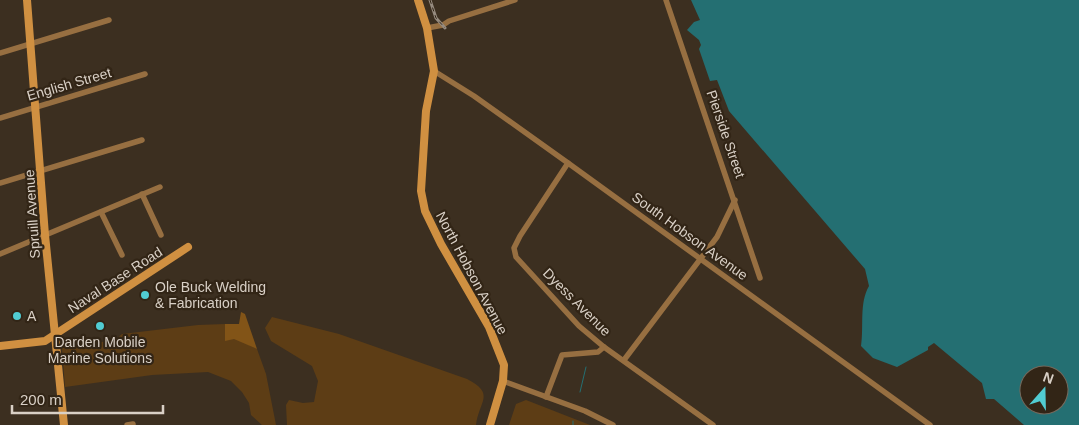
<svg xmlns="http://www.w3.org/2000/svg" width="1079" height="425" font-family="Helvetica,sans-serif">
  <style>
    .green { fill: #5d3d15 }
    .forest { fill: #825417 }
    .water { fill: #246f72; fill-rule: evenodd }
    .lines { fill: none; stroke-linecap: round; stroke-linejoin: round }
    .stream { stroke: #246f72; stroke-width: 1 }
    .street { stroke: #976f41; stroke-width: 5.5 }
    .secondary { stroke: #d09041; stroke-width: 8 }
    .rail-casing { stroke: #968b7f; stroke-width: 3 }
    .rail { stroke: #322516; stroke-width: 1; stroke-dasharray: 4; stroke-linecap: butt }
    .poi-dot { fill: #51ccd2; stroke: #322516; stroke-width: 2 }
    .labels { text-anchor: middle; dominant-baseline: central; stroke-width: 4.5; stroke-linejoin: round; paint-order: stroke }
    .street-label { font-size: 14px; fill: #d9d0c6; stroke: #322516 }
    .poi-label { font-size: 14px; fill: #d9d0c6; stroke: #322516; text-anchor: start }
  </style>
  <rect width="100%" height="100%" fill="#3c2f20"/>
  <g class="green">
    <path d="M272,317L339,334L467,379C496,394 479,401 476,425H287L286,405L289,400L303,403L314,402L318,381L312,366L271,341L265,328Z"/>
    <polygon points="225,324 226,333 257,349 266,374 276,425 262,425 251,415 249,403 242,392 231,381 208,372 152,375 65,387 62,348 115,340 122,334 198,325"/>
    <polygon points="526,400 590,425 509,425 516,404"/>
  </g>
  <polygon class="forest" points="241,312 245,314 257,349 234,339 225,341 225,324 239,324"/>
  <path class="water" d="M691,0H1079V425H1024L994,399H986L982,383L934,343L928,347V350L897,367L873,358L861,346C864,326 859,303 869,286L865,269L729,111L717,80L710,81L699,49L701,45L699,40L687,30L694,22L700,20ZM1029,375H1059V405H1029Z"/>
  <g class="lines">
    <g class="stream">
      <polyline points="580,392 586,367"/>
      <polyline points="573,421 573,425"/>
    </g>
    <g class="street">
      <polyline points="666,0 760,278"/>
      <polyline points="427,28 443,25 449,21 515,0"/>
      <polyline points="0,53 109,20"/>
      <polyline points="434,71 474,96 568,163 930,425"/>
      <polyline points="0,118 145,74"/>
      <polyline points="568,163 520,236 514,248 516,257 579,326 604,347 713,425"/>
      <polyline points="0,183 142,140"/>
      <polyline points="142,194 161,235"/>
      <polyline points="101,212 122,255"/>
      <polyline points="0,254 160,187"/>
      <polyline points="624,360 717,237 735,200"/>
      <polyline points="503,381 585,411 613,425"/>
      <polyline points="546,397 562,355 598,352 604,347"/>
      <polyline points="127,425 133,424"/>
    </g>
    <g class="secondary">
      <polyline points="27,0 45,235 64,425"/>
      <polyline points="418,0 427,28 434,71 426,111 421,191 425,211 441,244 489,327 504,365 503,381 490,425"/>
      <polyline points="0,346 45,341 188,247"/>
    </g>
    <g class="rail-casing">
      <polyline id="rail" points="430,0 436,18 445,28"/>
    </g>
    <use href="#rail" class="rail"/>
  </g>
  <g class="poi-dot">
    <circle cx="145" cy="295" r="5"/>
    <circle cx="17" cy="316" r="5"/>
    <circle cx="100" cy="326" r="5"/>
  </g>
  <g class="labels">
    <g class="street-label">
      <text transform="translate(69 84) rotate(-16)">English Street</text>
      <text transform="translate(726 134) rotate(71)">Pierside Street</text>
      <text transform="translate(32 214) rotate(-94)">Spruill Avenue</text>
      <text transform="translate(690 236) rotate(36)">South Hobson Avenue</text>
      <text transform="translate(472 273) rotate(62)">North Hobson Avenue</text>
      <text transform="translate(115 280) rotate(-33)">Naval Base Road</text>
      <text transform="translate(577 302) rotate(45)">Dyess Avenue</text>
    </g>
    <g class="poi-label">
      <text x="155" y="287">Ole Buck Welding<tspan x="155" dy="16">&amp; Fabrication</tspan></text>
      <text x="27" y="316">A</text>
      <text x="100" y="342" text-anchor="middle">Darden Mobile<tspan x="100" dy="16">Marine Solutions</tspan></text>
    </g>
  </g>
  <g transform="translate(1044 390) rotate(20)"><circle r="24" fill="#322516" stroke="#75695c"/>
  <path d="M0-4L9 19L0 12L-9 19Z" fill="#51ccd2"/>
  <text y="-8" font-size="14" font-weight="bold" text-anchor="middle" fill="#d9d0c6">N</text>
  </g>
  <path d="M12 405v8h151v-8" fill="none" stroke="#d9d0c6" stroke-width="2.5"/>
  <text x="20" y="405" font-size="15" fill="#d9d0c6" stroke="#322516" stroke-width="4" paint-order="stroke">200 m</text>
</svg>
